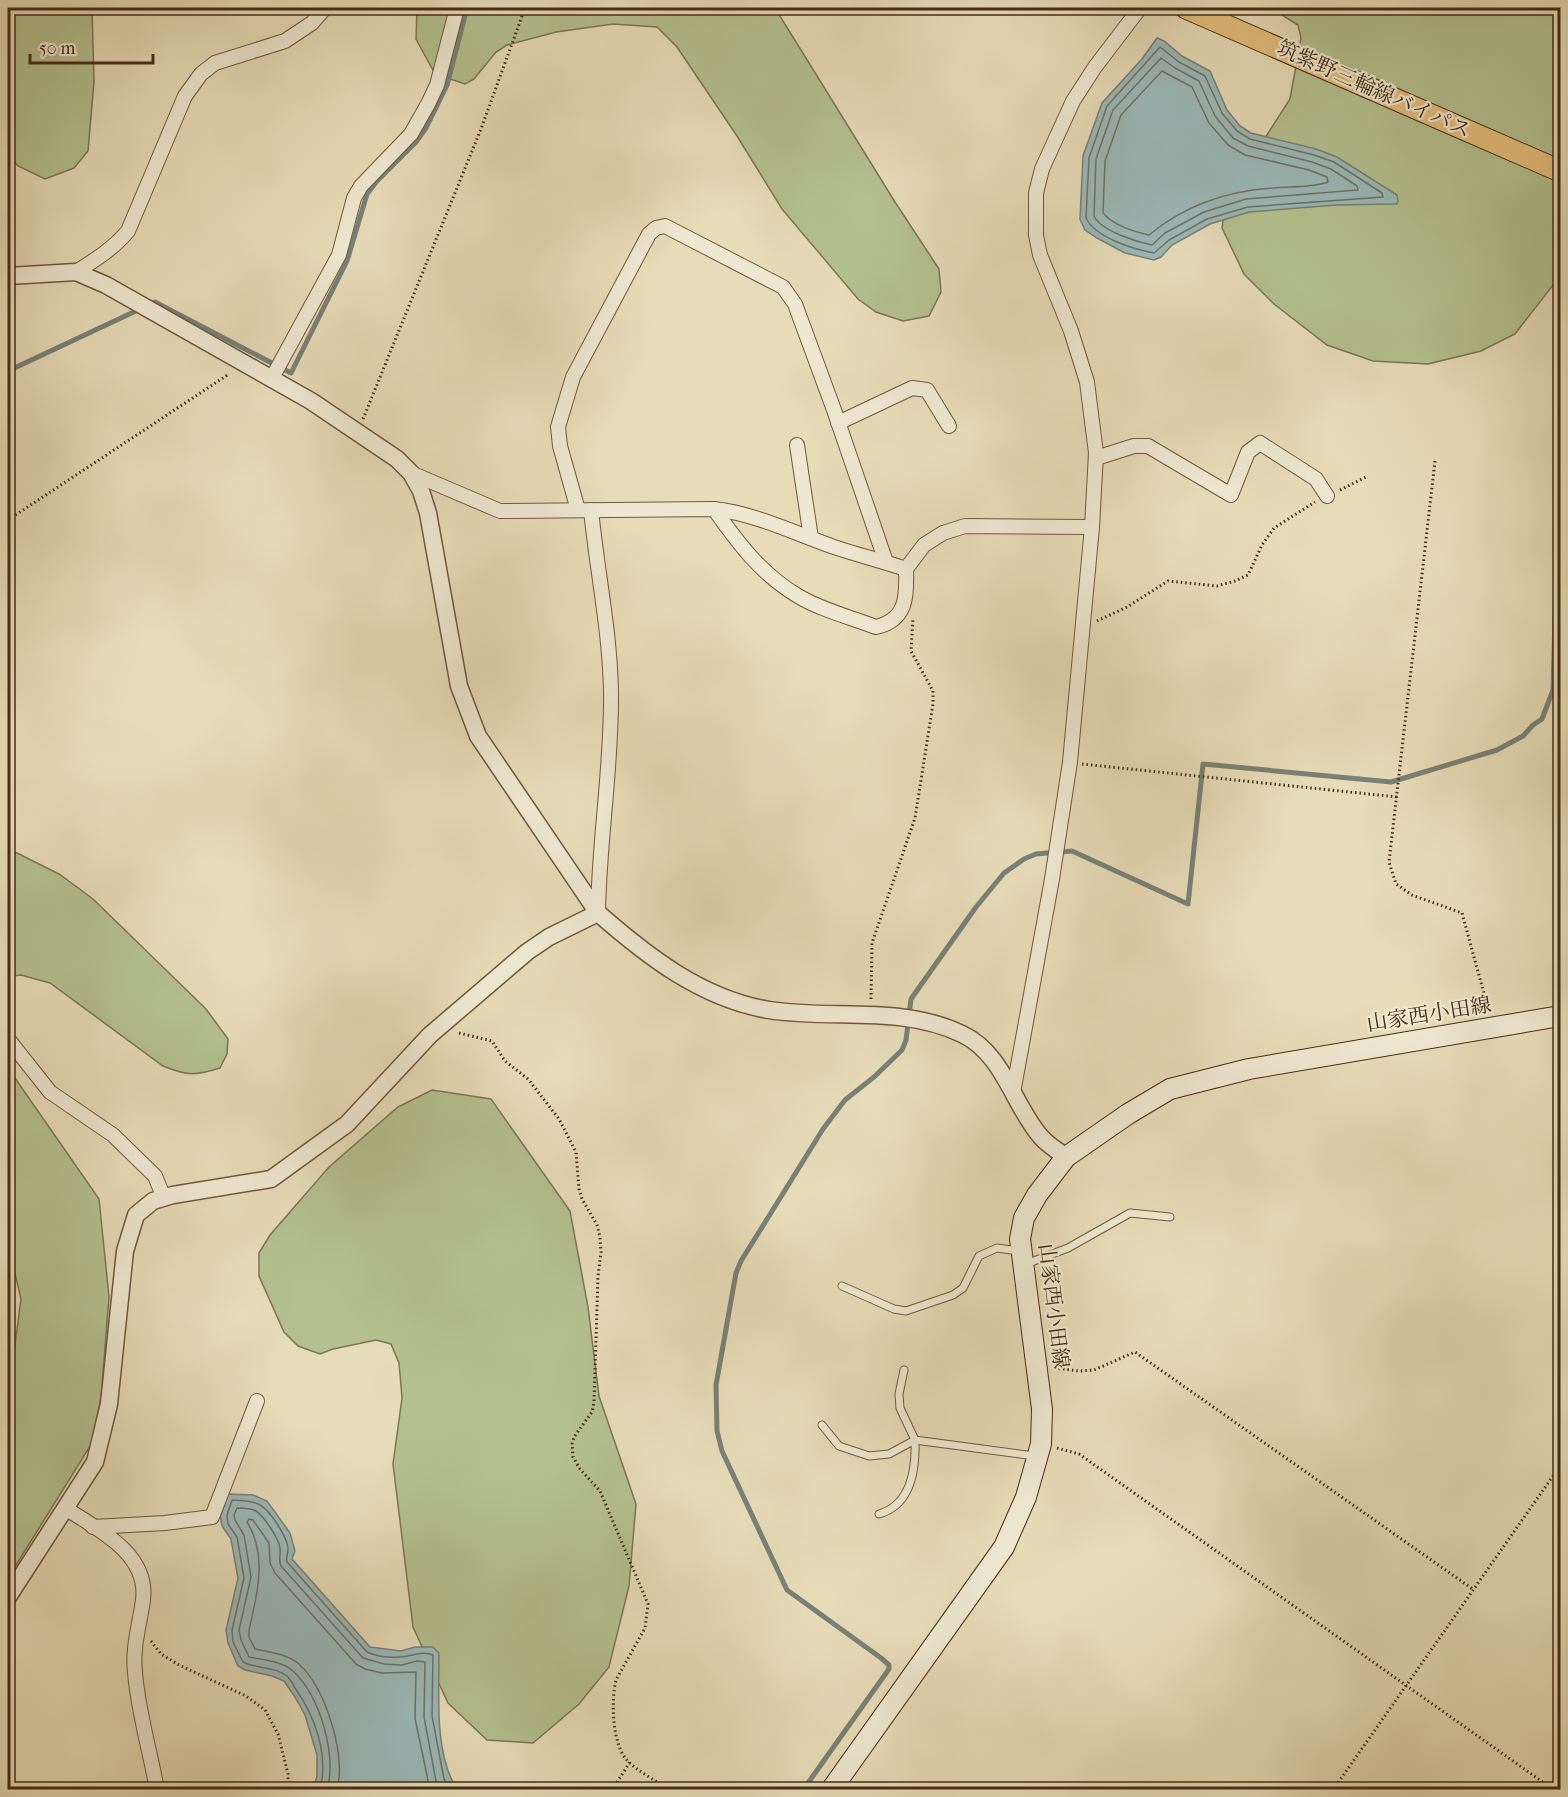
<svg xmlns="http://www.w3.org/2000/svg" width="1568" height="1797" font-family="'IM FELL French Canon','Noto Serif JP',serif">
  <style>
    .green { fill: #b4c090; stroke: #7c7652; stroke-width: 1.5 }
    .water { fill: #9bb9b9; stroke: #798177; stroke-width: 1.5 }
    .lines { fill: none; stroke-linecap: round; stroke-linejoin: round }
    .shore { stroke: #707267; stroke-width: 1.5 }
    .stream { stroke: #798177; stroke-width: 5 }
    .service-casing { stroke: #6e583e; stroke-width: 9 }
    .minor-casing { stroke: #6e583e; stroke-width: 16 }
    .tertiary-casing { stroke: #6e583e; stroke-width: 19 }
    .secondary-casing { stroke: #452c15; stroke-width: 22 }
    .primary-casing { stroke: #452c15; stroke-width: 23 }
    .path { stroke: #452c15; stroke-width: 3; stroke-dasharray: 1.5 3; stroke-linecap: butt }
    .service { stroke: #efe8d1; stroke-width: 7 }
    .minor { stroke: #efe8d1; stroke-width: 14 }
    .tertiary { stroke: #efe8d1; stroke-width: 16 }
    .secondary { stroke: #efe8d1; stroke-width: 20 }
    .primary { stroke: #e4be7c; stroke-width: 21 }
    .labels { text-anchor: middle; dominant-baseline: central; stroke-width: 4.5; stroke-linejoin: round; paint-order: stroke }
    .street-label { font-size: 21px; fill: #452c15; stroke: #efe8d1 }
  </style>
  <rect width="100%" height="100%" fill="#e7dcb8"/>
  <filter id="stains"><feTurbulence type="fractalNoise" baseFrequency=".00333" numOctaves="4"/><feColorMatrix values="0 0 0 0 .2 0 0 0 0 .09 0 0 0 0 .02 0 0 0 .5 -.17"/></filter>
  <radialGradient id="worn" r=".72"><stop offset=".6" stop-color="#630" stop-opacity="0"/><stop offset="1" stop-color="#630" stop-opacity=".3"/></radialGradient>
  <g class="green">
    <polygon points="8,8 92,8 94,82 88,151 74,168 45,179 18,166 8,155"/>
    <polygon points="417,8 775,8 895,202 939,269 941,292 929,316 903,321 876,312 858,299 782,209 737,136 677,47 657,27 613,24 556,32 507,45 496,52 474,79 465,84 435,74 416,39"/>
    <polygon points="1279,8 1560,8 1560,276 1515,334 1481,351 1428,364 1373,361 1327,345 1274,304 1244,274 1222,228 1227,190 1265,138 1290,99 1301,38 1298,25 1282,15"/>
    <path d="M8,851L17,853L59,874L93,899L206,1009L228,1039L227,1054L220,1068C195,1076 187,1076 163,1066L50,983L21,975L8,977Z"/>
    <polygon points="8,1068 99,1199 109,1297 101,1398 92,1443 8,1578 8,1398 21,1299 8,1244"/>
    <polygon points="432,1090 491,1099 570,1211 588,1307 599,1396 636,1504 629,1586 609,1667 579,1704 533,1743 487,1740 448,1703 413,1627 393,1464 402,1398 399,1363 391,1344 376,1340 333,1349 320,1354 298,1346 284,1332 259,1276 259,1253 270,1235 329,1167 398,1107"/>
  </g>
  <g class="water">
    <polygon points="1157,38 1164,41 1182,56 1210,71 1227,110 1240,126 1251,133 1316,149 1337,157 1397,195 1398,201 1397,204 1336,205 1249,212 1210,224 1172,245 1161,257 1154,260 1125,253 1097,238 1085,230 1080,219 1083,156 1102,103 1142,59"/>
    <path d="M226,1494L253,1495L267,1501L290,1533L295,1551L292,1559L370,1647L401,1651L415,1647H433L439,1653C439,1693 434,1755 457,1789H313L317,1776V1755L305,1715L295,1697L284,1681L272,1676L245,1670L238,1666L228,1643L226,1630L238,1578L231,1539L222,1526L220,1514Z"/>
  </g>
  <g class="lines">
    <g class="shore">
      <path d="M1160,47L1179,62L1205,76L1222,113L1237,131L1250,139L1314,155L1334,162L1382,193L1383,197L1248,207L1207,219L1169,240L1154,253C1133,249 1096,238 1086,218L1089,158L1107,106Z"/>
      <path d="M1161,58L1175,68L1199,81L1215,116L1233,138L1248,146L1312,162L1331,169L1357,186L1358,190L1246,199L1204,212L1165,233L1152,245C1137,242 1101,231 1094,216L1096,159L1113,110Z"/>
      <path d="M1162,71L1192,87L1209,123L1228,145L1245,155L1309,170L1327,177L1328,182C1312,188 1290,186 1273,188C1228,191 1184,206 1149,235C1134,232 1113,225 1103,213L1105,161L1121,115Z"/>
      <path d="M320,1790C329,1755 315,1716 295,1688C293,1684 290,1679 287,1676C274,1666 256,1669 243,1662L233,1642L232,1630L244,1578L237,1537L228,1524L227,1515L232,1500C242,1501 252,1500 260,1505C270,1510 287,1537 288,1548C288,1554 286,1557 287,1562L367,1652C376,1656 389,1658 400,1657C412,1657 421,1650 433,1655L432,1716L444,1779L450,1790"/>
      <path d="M327,1790C337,1755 320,1696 293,1671C282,1661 263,1660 249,1657L241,1640L239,1630L251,1577L244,1535L235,1520L234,1515L237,1508C244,1508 251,1508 256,1511C264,1516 279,1539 280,1548C281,1555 278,1559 281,1566L363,1658L384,1664L402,1665L417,1661L425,1662L424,1717L436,1781L441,1790"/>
      <path d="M337,1790C346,1754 326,1689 299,1664C287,1654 270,1652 255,1649L249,1637V1630C257,1595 268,1556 247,1522L249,1519L253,1520L269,1543L270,1563L275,1573L356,1664L365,1669L382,1673L416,1672L415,1718L430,1790"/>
    </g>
    <g class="stream">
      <polyline points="8,371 155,302 291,373 347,261 367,194 377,181 416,142 426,128 447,85 467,8"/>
      <polyline points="803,1790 889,1669 889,1665 881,1658 787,1590 722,1451 717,1431 716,1385 736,1273 741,1261 823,1129 845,1100 874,1077 902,1050 906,1040 911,999 976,907 1004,873 1024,859 1036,854 1072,851 1188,904 1203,764 1391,782 1497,750 1523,736 1533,725 1542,719 1553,690 1556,579 1560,564"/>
    </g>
    <g class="service-casing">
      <g id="service">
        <polyline points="1026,1264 1068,1248 1130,1213 1170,1217"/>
        <polyline points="842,1286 894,1309 906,1311 953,1295 963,1288 979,1256 997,1248 1019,1251"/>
        <polyline points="904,1370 899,1394 900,1408 915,1440 1035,1456"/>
        <path d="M822,1425L839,1446L869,1456L889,1454L915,1440C916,1469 911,1505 879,1514"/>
      </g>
    </g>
    <g class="minor-casing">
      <g id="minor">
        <path d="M76,272C95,260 114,248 128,231L185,96L201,74L215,63L285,41L312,23L325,8"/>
        <polyline points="272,378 339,255 354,198 361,186 411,134 428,104 437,85 457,8"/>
        <polyline points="838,423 912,388 927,390 949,426"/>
        <polyline points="797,445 811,538"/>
        <polyline points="1096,458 1134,446 1148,446 1231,495 1248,452 1260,443 1316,479 1327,496"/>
        <path d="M411,473L500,511L714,509C757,514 794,533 834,547C858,555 882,561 906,569L924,545L943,533L965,526L1092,527"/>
        <path d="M714,509C738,543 761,574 798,596C821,610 850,617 876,627C907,620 907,596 906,569"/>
        <polyline points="578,510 560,446 558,427 573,377 649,234 656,228 665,226 783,287 795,304 834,410 886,562"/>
        <path d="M591,510C597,571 610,631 611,692C612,766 599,839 598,913"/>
        <polyline points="8,1039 50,1092 113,1135 155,1176 164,1198"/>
        <polyline points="1013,1093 1052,879 1070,762 1092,527 1096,453 1087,382 1071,331 1040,255 1036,235 1036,193 1042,169 1073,101 1095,67 1140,8"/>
        <path d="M65,1508C97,1529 149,1553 143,1600C140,1623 132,1648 135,1672C138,1712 150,1750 157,1790"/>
        <polyline points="93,1527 165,1523 212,1517 257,1401"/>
      </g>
    </g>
    <g class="tertiary-casing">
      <g id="tertiary">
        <path d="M8,276L76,272L106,285L311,401L397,459L411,473L421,491L428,513L459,686L478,736L598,913C647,956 702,999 769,1010C833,1020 902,1005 962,1034C1004,1054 1013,1105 1041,1137C1048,1145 1058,1151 1066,1157"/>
        <polyline points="8,1597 95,1462 109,1404 125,1251 136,1215 153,1201 173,1195 271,1179 347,1124 430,1035 527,952 549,937 598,913"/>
      </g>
    </g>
    <g class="secondary-casing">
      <polyline id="secondary" points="831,1790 1004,1547 1026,1497 1041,1444 1042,1409 1020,1239 1024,1218 1037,1195 1066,1157 1128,1114 1170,1089 1249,1069 1560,1016"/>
    </g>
    <g class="primary-casing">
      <polyline id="primary" points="1186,8 1560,171"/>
    </g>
    <g class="path">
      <polyline points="363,419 481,129 525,8"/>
      <polyline points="1435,461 1389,862 1396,884 1412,895 1462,913 1489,1012"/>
      <polyline points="1340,490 1368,476"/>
      <polyline points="8,520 229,374"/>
      <polyline points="1097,621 1127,607 1168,581 1217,586 1235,581 1248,575 1262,545 1274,528 1315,502"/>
      <polyline points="1082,764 1397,797"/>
      <polyline points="871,999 872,943 915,818 933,704 933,691 911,651 913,618"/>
      <path d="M459,1033L492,1041L505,1061L528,1079L559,1119L576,1152L579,1189L582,1199L597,1225L600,1237L601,1252L598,1276L594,1402L592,1412L574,1437L572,1444L573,1457L580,1469L600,1491L648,1604L645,1628L616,1680C611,1700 612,1742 626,1759C635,1770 657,1781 669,1790"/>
      <polyline points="1054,1368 1079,1371 1094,1370 1135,1352 1474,1590"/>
      <polyline points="1057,1448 1079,1454 1554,1790"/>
      <polyline points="151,1641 161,1654 179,1665 246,1696 265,1710 278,1734 288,1774 288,1790"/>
      <polyline points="612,1790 630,1762"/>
      <polyline points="1333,1790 1560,1466"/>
    </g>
    <use href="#service" class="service"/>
    <use href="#minor" class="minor"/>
    <use href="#tertiary" class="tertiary"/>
    <use href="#secondary" class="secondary"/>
    <use href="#primary" class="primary"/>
  </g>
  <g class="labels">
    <g class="street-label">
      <text transform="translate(1374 89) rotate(24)">筑紫野三輪線バイパス</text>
      <text transform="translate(1429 1014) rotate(-9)">山家西小田線</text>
      <text transform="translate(1054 1306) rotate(83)">山家西小田線</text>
    </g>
  </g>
  <rect width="1568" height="1797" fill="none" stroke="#e7dcb8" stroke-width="30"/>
  <rect x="9" y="9" width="1550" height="1779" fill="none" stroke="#452c15" stroke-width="3"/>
  <rect x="15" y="15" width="1538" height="1767" fill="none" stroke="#452c15" stroke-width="1.5"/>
  <path d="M30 54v9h123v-9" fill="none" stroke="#452c15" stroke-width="3"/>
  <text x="39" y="54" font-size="18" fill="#452c15" stroke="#efe8d1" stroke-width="4.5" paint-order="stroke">50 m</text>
  <rect width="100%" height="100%" filter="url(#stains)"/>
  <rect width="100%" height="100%" fill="url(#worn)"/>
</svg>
